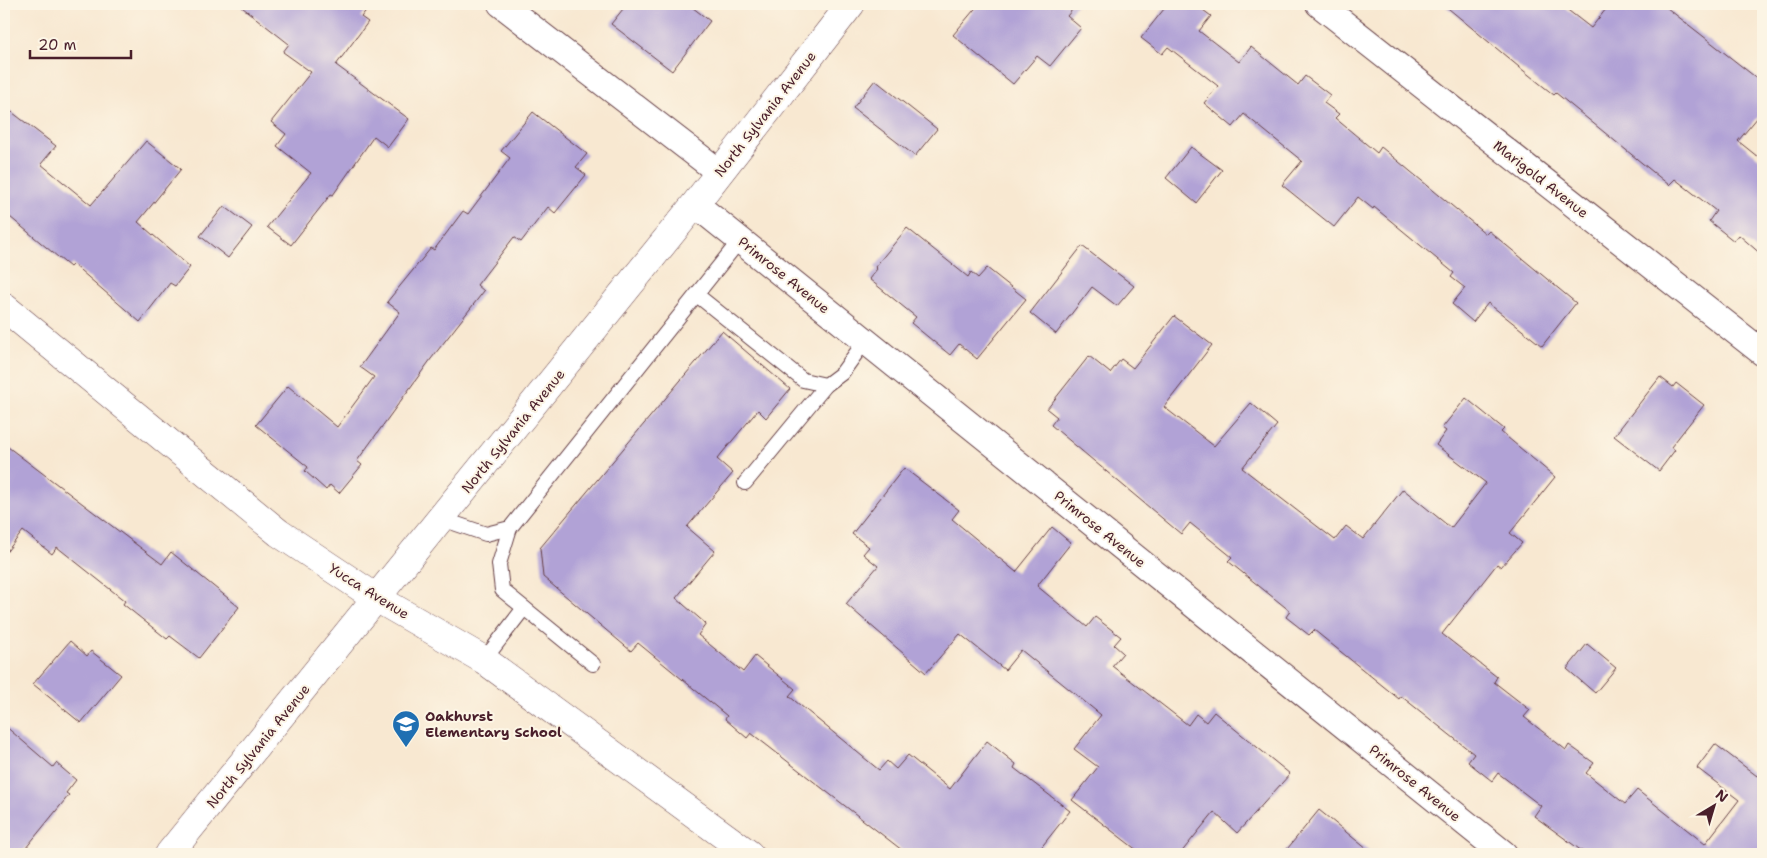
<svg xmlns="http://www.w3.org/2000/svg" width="1767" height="858" font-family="'Shantell Sans',sans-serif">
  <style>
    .building { fill: #b1a2d6 }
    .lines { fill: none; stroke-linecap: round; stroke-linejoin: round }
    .service-casing { stroke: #643d44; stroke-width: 16 }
    .minor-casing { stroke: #643d44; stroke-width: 28 }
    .tertiary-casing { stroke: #643d44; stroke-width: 29 }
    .secondary-casing { stroke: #643d44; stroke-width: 29 }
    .service { stroke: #fff; stroke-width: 14 }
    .minor { stroke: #fff; stroke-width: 26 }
    .tertiary { stroke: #fff; stroke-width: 28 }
    .secondary { stroke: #fff; stroke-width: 28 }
    .labels { text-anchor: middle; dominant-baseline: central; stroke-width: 4; stroke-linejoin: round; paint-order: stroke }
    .street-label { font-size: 14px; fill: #4a1f2b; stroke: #fcf5e5 }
    .poi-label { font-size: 14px; font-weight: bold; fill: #4a1f2b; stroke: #fcf5e5; text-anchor: start }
  </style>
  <rect width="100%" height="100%" fill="#fcf5e5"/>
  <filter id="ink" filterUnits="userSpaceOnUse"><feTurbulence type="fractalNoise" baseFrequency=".02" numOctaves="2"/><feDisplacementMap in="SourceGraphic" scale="10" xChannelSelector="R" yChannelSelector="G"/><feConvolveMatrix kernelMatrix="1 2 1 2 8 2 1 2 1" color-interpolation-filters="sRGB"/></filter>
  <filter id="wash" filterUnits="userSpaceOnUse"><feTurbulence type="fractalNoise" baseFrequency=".0096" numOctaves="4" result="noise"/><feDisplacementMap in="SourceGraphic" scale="20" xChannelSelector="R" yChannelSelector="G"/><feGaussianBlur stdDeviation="1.12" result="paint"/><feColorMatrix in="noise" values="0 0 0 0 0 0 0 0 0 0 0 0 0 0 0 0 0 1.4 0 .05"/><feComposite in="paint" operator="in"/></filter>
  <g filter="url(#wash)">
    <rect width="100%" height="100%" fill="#f8e8d1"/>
    <g id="blocks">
      <g class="building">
        <polygon points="238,4 371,4 361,17 368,22 336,65 409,119 388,147 374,136 333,195 331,194 291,245 267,227 311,173 277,146 286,134 271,122 311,72 283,52 289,44"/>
        <polygon points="627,4 688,4 710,21 672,71 611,24"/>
        <polygon points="979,4 1077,4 1067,16 1081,28 1050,66 1037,56 1013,84 953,35"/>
        <polygon points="1168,4 1195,4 1211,16 1199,31 1239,62 1251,47 1298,85 1305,76 1330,95 1324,103 1339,114 1335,118 1377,153 1381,147 1486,234 1489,231 1576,303 1542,346 1488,303 1473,322 1452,304 1465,288 1451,277 1454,273 1374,207 1373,209 1358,197 1334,227 1282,185 1302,161 1244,114 1233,127 1204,103 1218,86 1168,47 1162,54 1141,38"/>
        <polygon points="1443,4 1560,4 1591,28 1610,4 1662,4 1763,83 1763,111 1738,141 1763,161 1763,256 1739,235 1734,241 1709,221 1716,211 1675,179 1669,185 1556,93 1554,95 1519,67"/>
        <polygon points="875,80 937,129 915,156 853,108"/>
        <polygon points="4,106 56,146 41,164 91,205 146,141 181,169 138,222 190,267 175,286 170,283 140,322 73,264 70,267 4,212"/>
        <polygon points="533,112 587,154 576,167 586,175 555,213 548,207 521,242 514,237 477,285 484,291 431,359 357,461 362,465 339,493 330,485 326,490 305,471 308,467 256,425 288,386 337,427 374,377 360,367 400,312 387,302 431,248 434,250 463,211 468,214 510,158 501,151"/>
        <polygon points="1191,147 1222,170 1196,203 1166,178"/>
        <polygon points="224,206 252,227 228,258 200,236"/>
        <polygon points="907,228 968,277 971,272 978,278 987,268 1026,299 977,359 959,344 950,355 911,323 916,317 869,279 877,269 875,267"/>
        <polygon points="1082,246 1134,286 1117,306 1092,287 1056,334 1030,313"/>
        <polygon points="1174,316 1212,345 1164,407 1214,446 1251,403 1277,425 1242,468 1335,540 1346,526 1363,539 1403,489 1451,528 1486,483 1436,445 1446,431 1442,428 1466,398 1504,429 1501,432 1555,477 1510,533 1522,543 1501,567 1497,564 1442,634 1497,677 1494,682 1530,710 1524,717 1566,750 1569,745 1594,763 1586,773 1625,804 1637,790 1705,844 1739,800 1697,768 1715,744 1757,776 1763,769 1763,854 1586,854 1534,816 1541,806 1498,773 1492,781 1468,762 1474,754 1401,696 1399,699 1314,630 1309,635 1286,617 1290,611 1228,561 1232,557 1190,523 1181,534 1051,425 1057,417 1047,409 1089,356 1110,373 1121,359 1133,368"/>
        <polygon points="722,331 790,389 766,418 758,410 717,459 733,473 687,527 715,551 676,598 706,624 698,635 743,672 755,656 795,689 789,696 879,770 887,761 896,769 908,755 950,789 987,741 1016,764 1014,768 1070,811 1036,854 907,854 751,733 747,738 725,719 727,716 638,643 631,651 543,577 540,548"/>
        <polygon points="1660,377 1673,387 1676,383 1704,405 1671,447 1675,450 1659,471 1614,436"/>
        <polygon points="4,444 162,564 171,552 239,607 199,658 170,636 167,639 123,604 125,601 57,547 52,554 23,531 4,555"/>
        <polygon points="904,468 959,510 952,519 1016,572 1052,527 1071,543 1037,586 1087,627 1095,617 1121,637 1114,645 1123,653 1112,666 1188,725 1196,714 1206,722 1214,712 1290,774 1237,833 1214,812 1180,854 1142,854 1072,800 1098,767 1074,749 1101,715 1021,650 1005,670 960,634 926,673 846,604 878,566 863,554 869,547 852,534"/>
        <polygon points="70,641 87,656 91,651 121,675 81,723 33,684"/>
        <polygon points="1587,644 1616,668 1595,693 1567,669"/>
        <polygon points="4,725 53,767 56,763 76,780 66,793 69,795 21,854 4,854"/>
        <polygon points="1319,810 1373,854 1283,854"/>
      </g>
    </g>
  </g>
  <g filter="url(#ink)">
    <use href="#blocks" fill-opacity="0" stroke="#643d44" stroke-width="1"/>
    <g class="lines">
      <g class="service-casing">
        <g id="service">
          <polyline points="697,295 803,380 826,385 842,373 865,341"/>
          <polyline points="745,483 826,385"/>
          <polyline points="442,519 486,534 510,528 740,240"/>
          <polyline points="510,528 499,564 502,590 593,664"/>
          <polyline points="484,660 524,608"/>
        </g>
      </g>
      <g class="minor-casing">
        <g id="minor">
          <polyline points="501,4 719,172"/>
          <polyline points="1319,4 1763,353"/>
          <polyline points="695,204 1504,854"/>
        </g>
      </g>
      <g class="tertiary-casing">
        <polyline id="tertiary" points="4,307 279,533 378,599 484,660 749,854"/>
      </g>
      <g class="secondary-casing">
        <polyline id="secondary" points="169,854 695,204 851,4"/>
      </g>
      <use href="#service" class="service"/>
      <use href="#minor" class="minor"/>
      <use href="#tertiary" class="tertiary"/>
      <use href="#secondary" class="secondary"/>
    </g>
  </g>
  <defs>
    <g id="school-pin" transform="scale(1.4375)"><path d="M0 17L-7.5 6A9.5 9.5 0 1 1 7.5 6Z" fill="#1f6fb2" stroke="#fcf5e5"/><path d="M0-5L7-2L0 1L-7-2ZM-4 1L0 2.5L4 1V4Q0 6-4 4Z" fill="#fff"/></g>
  </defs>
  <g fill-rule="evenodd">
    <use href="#school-pin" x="406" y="724"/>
  </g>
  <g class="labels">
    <g class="street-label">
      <text transform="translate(765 114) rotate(-52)">North Sylvania Avenue</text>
      <text transform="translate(1541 179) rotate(38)">Marigold Avenue</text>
      <text transform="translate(784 275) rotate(39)">Primrose Avenue</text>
      <text transform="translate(513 431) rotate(-51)">North Sylvania Avenue</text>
      <text transform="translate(1100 529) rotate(39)">Primrose Avenue</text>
      <text transform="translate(369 591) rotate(32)">Yucca Avenue</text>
      <text transform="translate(258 746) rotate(-51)">North Sylvania Avenue</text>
      <text transform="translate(1415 783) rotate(39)">Primrose Avenue</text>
    </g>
    <g class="poi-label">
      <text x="425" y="716">Oakhurst<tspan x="425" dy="16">Elementary School</tspan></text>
    </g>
  </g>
  <rect width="1767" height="858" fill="none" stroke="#fcf5e5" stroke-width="20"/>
  <g transform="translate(1714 806) rotate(38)" stroke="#fcf5e5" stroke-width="4" paint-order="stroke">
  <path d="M0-4L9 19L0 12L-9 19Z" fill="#4a1f2b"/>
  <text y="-8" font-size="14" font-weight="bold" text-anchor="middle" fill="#4a1f2b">N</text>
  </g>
  <path d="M30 50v8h101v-8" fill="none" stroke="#4a1f2b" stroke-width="2.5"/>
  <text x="38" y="50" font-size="15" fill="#4a1f2b" stroke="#fcf5e5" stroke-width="4" paint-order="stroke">20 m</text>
</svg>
